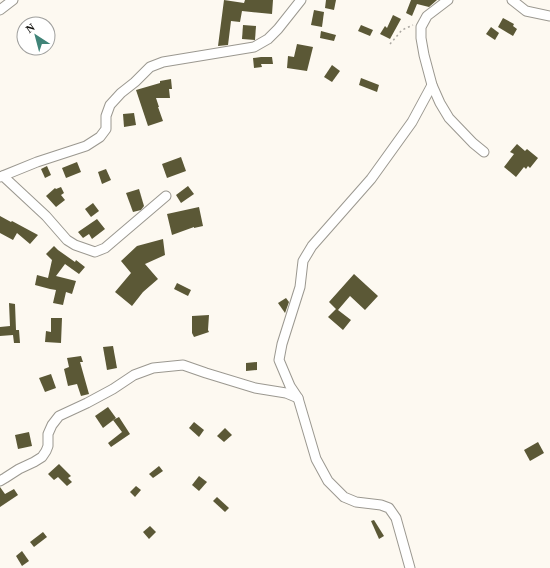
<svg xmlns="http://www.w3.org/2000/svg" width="550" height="568" font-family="Georgia,serif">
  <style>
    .building { fill: #5b5836 }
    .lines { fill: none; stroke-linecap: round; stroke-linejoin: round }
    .minor-casing { stroke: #9b9890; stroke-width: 11 }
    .path { stroke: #aba8a2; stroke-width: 1.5; stroke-dasharray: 2 3; stroke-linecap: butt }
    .minor { stroke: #fff; stroke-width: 9 }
  </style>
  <rect width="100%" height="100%" fill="#fdf9f1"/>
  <g class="building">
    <polygon points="224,0 244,3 245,0 273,0 272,14 242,11 240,22 231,21 228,45 218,46"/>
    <polygon points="326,0 336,0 334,10 325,8"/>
    <polygon points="411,0 437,0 429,7 417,4 412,16 406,13"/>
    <polygon points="314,10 324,12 322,27 311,25"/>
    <polygon points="393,15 401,19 390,39 380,34 385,26 387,28"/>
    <polygon points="503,18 514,24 513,26 517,29 513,36 498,27"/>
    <polygon points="243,25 256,26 255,40 242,39"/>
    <polygon points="361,25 373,30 370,36 358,31"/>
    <polygon points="491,27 499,33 495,40 486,34"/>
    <polygon points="321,31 336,35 334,41 320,38"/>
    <polygon points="297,44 313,47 307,71 287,68 288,56 294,57"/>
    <polygon points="261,57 272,57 273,64 261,64 262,67 254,68 253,58"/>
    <polygon points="332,65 340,71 332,82 324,77"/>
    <polygon points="361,78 379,85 377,92 359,85"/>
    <polygon points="171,79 172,89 169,89 170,98 156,98 159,107 158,107 163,121 148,126 136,90 160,83 160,81"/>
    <polygon points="134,113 136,125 124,127 123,114"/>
    <polygon points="517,144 525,151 527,149 538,158 530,168 528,166 526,169 524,167 516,177 504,167 514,154 510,152"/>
    <polygon points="181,157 186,171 167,178 162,164"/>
    <polygon points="77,162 81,172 66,178 62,168"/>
    <polygon points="47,166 51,175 45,178 41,169"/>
    <polygon points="106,169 111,180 102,184 98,172"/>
    <polygon points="188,186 194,194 181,203 176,195"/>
    <polygon points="61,187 64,193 61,195 65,200 56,207 46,196 55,188 56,189"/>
    <polygon points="139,189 144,206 141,210 133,212 126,193"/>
    <polygon points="93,203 99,211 91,217 85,209"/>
    <polygon points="199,207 203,226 194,228 194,227 172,235 167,214"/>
    <polygon points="0,216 11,222 12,221 38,235 30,244 17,233 13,240 0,233"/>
    <polygon points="97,219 105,229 92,239 89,234 83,238 78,232"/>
    <polygon points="163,239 165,255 145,264 158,279 143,292 132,306 115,292 131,273 121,261 137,246"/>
    <polygon points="54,246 58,250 75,262 76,260 85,267 79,274 65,264 56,276 76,281 72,294 66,292 63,305 53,303 56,290 50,289 35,285 37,275 48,278 52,260 46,254"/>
    <polygon points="354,274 378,296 365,310 350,296 338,310 351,320 343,330 328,317 336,309 329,302"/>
    <polygon points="177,283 191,290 188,296 174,289"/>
    <polygon points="286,298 289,302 285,313 278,303"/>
    <polygon points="9,303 15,304 16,330 19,330 20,343 14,343 13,335 0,336 0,327 10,326"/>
    <polygon points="209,315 208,330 209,332 194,337 192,333 192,316"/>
    <polygon points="51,318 62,318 61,343 45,342 46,331 51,332"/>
    <polygon points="113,346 117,368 107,370 103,347"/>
    <polygon points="81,356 83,362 80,362 89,394 81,396 77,384 68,386 64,369 69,367 67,358"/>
    <polygon points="257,362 257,370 246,371 246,363"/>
    <polygon points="51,374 56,388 45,392 39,378"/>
    <polygon points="108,407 116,418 103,428 95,416"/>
    <polygon points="119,417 130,434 111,447 108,443 122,432 113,420"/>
    <polygon points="194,422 204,430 199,437 189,428"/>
    <polygon points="225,428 232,435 224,442 217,436"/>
    <polygon points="29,432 32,446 18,449 15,435"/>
    <polygon points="538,442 544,453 530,461 524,450"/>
    <polygon points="59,464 71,476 68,478 72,482 67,486 58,477 54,480 48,474"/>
    <polygon points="159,466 163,471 153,478 149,474"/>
    <polygon points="199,476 207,482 199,491 192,485"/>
    <polygon points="136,486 141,490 135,497 130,492"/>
    <polygon points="0,487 5,494 14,489 18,495 0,507"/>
    <polygon points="217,497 229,508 225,512 213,501"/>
    <polygon points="374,520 384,536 379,539 371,521"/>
    <polygon points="150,526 156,532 149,539 143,532"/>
    <polygon points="43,532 47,537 34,547 30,542"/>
    <polygon points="22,551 29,561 22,566 16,556"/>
  </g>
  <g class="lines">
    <g class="minor-casing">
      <g id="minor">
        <polyline points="448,0 427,16 421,27 421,38 424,55 432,85 440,103 449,118 473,143 484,152"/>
        <polyline points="512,0 526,11 550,16"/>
        <polyline points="0,10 13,0"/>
        <polyline points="3,176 46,216 67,240 75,245 95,252 105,248 166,196"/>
        <polyline points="0,177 37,162 86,146 100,137 106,129 106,116 110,105 121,93 135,82 150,67 163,62 254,47 268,39 278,29 301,0"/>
        <polyline points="0,481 5,478 19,469 34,462 42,457 46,451 48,446 48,434 52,425 59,416 87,403 113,389 134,375 153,368 183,365 206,373 255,388 286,393 298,398"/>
        <polyline points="410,568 396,518 389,508 381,505 356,502 344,497 328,481 316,459 298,398 290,386 279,360 282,344 300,287 303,261 312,246 371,179 412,122 432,85"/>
      </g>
    </g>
    <polyline class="path" points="390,44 402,30 413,25"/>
    <use href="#minor" class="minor"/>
  </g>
  <g transform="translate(36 36) rotate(324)"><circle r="19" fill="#ffffff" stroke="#9f9f9d"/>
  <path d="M0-3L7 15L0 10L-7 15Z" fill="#408478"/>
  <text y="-6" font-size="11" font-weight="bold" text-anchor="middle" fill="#0f0e0b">N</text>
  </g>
</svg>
